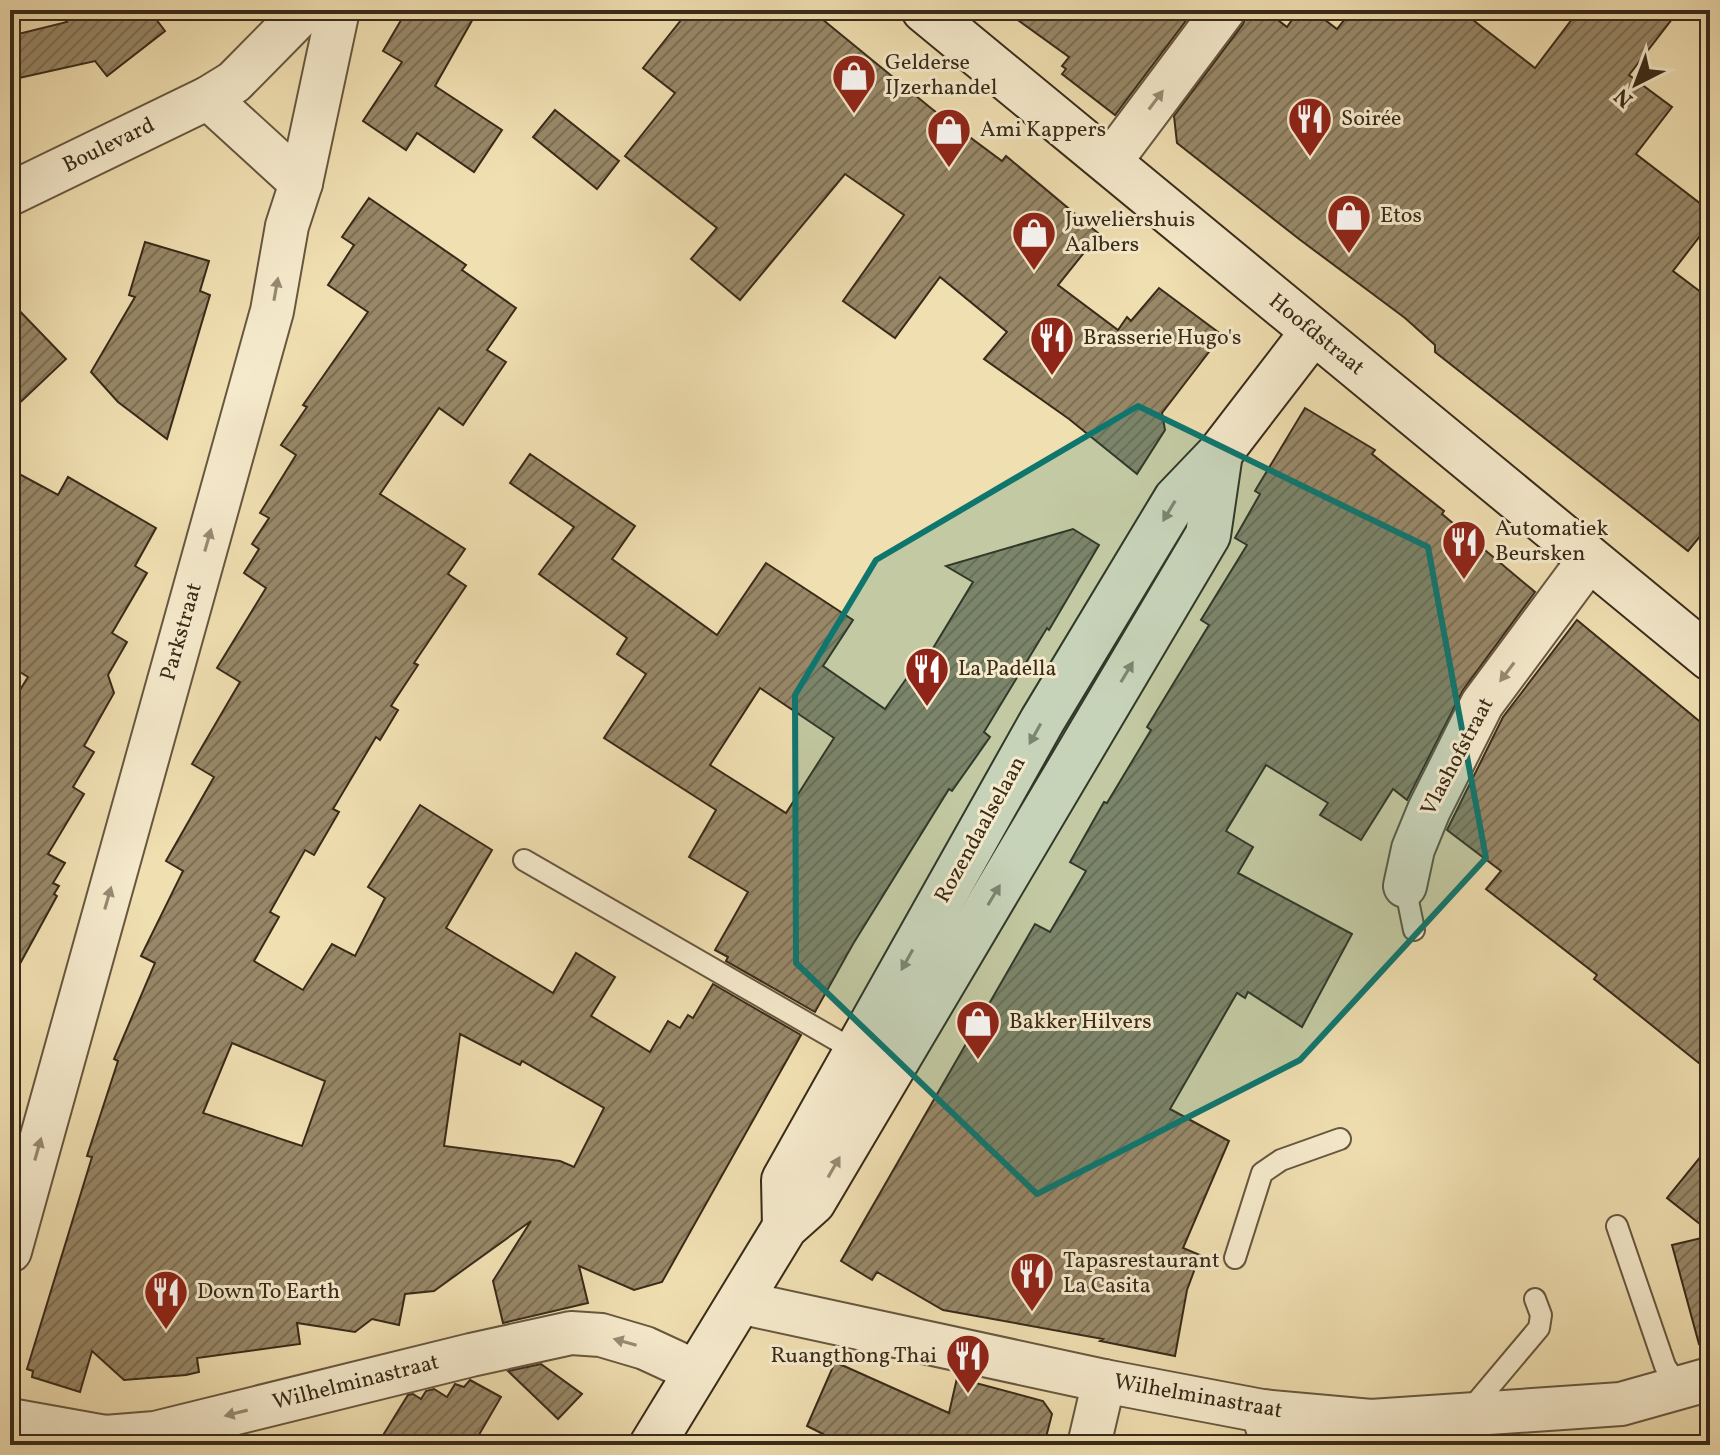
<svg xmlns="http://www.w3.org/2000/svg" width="1720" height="1455" font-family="Vollkorn,serif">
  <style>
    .grass { fill: url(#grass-tufts); stroke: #857558; stroke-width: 2 }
    .building { fill: url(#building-hatch); stroke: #392a19; stroke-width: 2; fill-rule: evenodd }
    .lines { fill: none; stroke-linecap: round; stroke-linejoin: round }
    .lane-casing { stroke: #67573f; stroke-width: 24 }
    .street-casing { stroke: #67573f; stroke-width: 46 }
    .secondary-casing { stroke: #392a19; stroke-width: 48 }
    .lane { stroke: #f5eacc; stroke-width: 20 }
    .street { stroke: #f5eacc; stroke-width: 42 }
    .secondary { stroke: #f5eacc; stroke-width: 44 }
    .oneway { fill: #978a72 }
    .marked { fill: #0f766e; fill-opacity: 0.2; stroke: #0f766e; stroke-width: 6; stroke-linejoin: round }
    .labels { text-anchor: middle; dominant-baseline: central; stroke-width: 6; stroke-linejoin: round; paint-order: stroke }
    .poi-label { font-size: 22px; fill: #392a19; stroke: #f5eacc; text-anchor: start }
    .street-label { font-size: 22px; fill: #392a19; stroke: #f5eacc }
  </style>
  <defs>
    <pattern id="grass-tufts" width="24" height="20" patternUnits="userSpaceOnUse" patternTransform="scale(2)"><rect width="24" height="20" fill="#d1c097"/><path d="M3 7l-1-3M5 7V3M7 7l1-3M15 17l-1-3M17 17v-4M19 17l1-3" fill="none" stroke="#b4a582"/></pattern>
    <pattern id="building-hatch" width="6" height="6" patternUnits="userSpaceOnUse" patternTransform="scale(2)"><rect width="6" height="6" fill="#988868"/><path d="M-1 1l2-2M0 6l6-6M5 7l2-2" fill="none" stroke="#7d6f55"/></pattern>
  </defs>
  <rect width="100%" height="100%" fill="#f0dfb1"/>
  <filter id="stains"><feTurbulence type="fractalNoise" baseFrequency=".0025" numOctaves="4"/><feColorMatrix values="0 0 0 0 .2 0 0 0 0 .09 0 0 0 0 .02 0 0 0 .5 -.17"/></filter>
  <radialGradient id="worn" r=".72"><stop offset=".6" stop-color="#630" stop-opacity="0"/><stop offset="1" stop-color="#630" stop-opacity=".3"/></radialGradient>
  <polygon class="grass" points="1171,528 1186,538 1074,727 1060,718"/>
  <g class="building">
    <polygon points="57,10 149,10 165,31 107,76 95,61 10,80 10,36 67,22"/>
    <polygon points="407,10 478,10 435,86 502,130 474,172 417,133 406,150 363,121 402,62 383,51"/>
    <polygon points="689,10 811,10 932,109 1002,161 1006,156 1099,234 1058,285 1118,330 1127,317 1131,321 1159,288 1222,335 1162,413 1165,430 1137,474 1069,419 984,359 1007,332 940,277 895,338 843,301 904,215 845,174 740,300 691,259 717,228 625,156 675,93 643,68"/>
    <polygon points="1004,10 1194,10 1115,115 1062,74 1066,69 1062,66 1069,57"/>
    <polygon points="1248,10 1265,10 1287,27 1299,10 1312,10 1337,29 1352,10 1460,10 1535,68 1579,10 1679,10 1629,75 1672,107 1636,154 1710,211 1710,223 1673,271 1710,299 1710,524 1688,551 1435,352 1435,345 1405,318 1299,239 1177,143 1174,116 1243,24"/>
    <polygon points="555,110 619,161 597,189 533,137"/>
    <path d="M369,198L466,265L462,270L516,308L487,350L506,362L463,425L439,408L380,494L465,549L448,574L466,586L414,663L418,665L391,706L398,710L380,740L376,737L333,809L339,812L314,855L305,850L270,912L279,917L254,961L303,990L332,944L355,956L385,898L368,887L420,805L492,850L446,928L553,993L576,953L615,977L591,1016L650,1052L668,1021L680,1028L688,1015L693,1018L713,984L801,1035L662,1282L634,1290L579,1266L588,1303L503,1323L493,1281L531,1221L434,1291L405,1294L399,1325L372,1319L355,1332L297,1323L300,1344L197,1358L199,1372L186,1375L124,1380L92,1351L80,1392L32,1377L33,1371L27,1369L92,1157L87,1156L118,1061L114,1059L155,963L141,956L183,871L166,861L214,777L192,764L240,682L217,668L266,588L244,573L259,549L252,544L269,518L260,513L296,455L281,445L307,407L303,405L368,312L328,285L354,245L342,237ZM460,1034L520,1065L522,1061L604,1108L574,1167L560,1161L444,1146ZM232,1043L325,1081L302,1146L203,1113Z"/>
    <polygon points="145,242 209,261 200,291 210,295 167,439 118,402 91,372 135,297 129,295"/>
    <polygon points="10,301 66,359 10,412"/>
    <polygon points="1305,408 1375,450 1372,454 1444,511 1442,514 1535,592 1463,690 1407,800 1393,789 1361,840 1320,815 1328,803 1266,765 1226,831 1253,847 1238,873 1352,934 1302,1027 1248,992 1245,998 1237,993 1170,1109 1229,1141 1183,1248 1200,1255 1187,1290 1175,1356 1100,1341 1103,1339 943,1310 877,1272 872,1280 841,1261 1035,924 1050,932 1086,871 1070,862 1104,802 1107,803 1151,730 1147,727 1209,625 1201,620 1247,545 1235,538 1260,494 1255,491"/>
    <path d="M530,454L635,526L612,559L717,635L766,563L853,620L823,666L885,709L906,679L912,683L973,582L946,566L1073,529L1099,545L1049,630L1047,628L984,732L990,737L952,791L949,789L853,944L815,1012L726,961L728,957L715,950L748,892L689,857L716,810L604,738L646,674L617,654L627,638L539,574L574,527L510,483ZM760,688L834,738L786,813L710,765Z"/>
    <polygon points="10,469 58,495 68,477 156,528 135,566 147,573 112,633 127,642 108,675 114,693 84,746 94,752 73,787 84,794 48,854 65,863 53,883 59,886 54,894 57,896 10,982 10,706 28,677 10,666"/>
    <polygon points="1577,620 1710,730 1710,1072 1594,979 1597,975 1486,889 1501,871 1447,830 1503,717"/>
    <polygon points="1710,1145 1710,1232 1667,1198"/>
    <polygon points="1710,1236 1710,1342 1699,1344 1672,1245"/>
    <polygon points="835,1362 949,1413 957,1378 1043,1401 1052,1414 1044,1445 816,1445 823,1434 807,1426"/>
    <polygon points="541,1364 582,1394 558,1419 508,1371"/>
    <polygon points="470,1380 501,1397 473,1445 377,1445 408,1395 413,1394 421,1399 426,1391 434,1389 447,1397 455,1384 464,1387"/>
  </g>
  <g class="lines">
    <g class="lane-casing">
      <g id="lane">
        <polyline points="524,860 859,1053"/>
        <polyline points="1405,886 1414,930"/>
        <polyline points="1617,1226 1665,1366 1679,1387"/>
        <polyline points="1235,1258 1262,1173 1281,1160 1340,1139"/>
        <polyline points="1470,1410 1539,1328 1541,1315 1535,1299"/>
      </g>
    </g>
    <g class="street-casing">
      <g id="street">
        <polyline points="208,98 301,183"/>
        <polyline points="1110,162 1224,10"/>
        <polyline points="10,194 208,98 234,82 305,10"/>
        <polyline points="1405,886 1413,849 1429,810 1482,704 1589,560"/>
        <polyline points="10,1251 272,311 287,226 301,183 338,10"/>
        <polyline points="739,1302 1104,1381 1262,1411 1371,1421 1621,1404 1710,1379"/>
        <polyline points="1262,1411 1273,1445"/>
        <polyline points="10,1420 105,1437 155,1433 471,1355 571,1333 601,1335 645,1348 697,1372"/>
        <polyline points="1089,1445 1104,1381"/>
      </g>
    </g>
    <g class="secondary-casing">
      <g id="secondary">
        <polyline points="924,10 1710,658"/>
        <polyline points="785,1227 784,1180 1042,721 1176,499 1220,453 1313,332"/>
        <polyline points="652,1445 785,1227 813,1202 1208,535 1220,453"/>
      </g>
    </g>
    <use href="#lane" class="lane"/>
    <use href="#street" class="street"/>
    <use href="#secondary" class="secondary"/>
  </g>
  <defs><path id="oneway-solid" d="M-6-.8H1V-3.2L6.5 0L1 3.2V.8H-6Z" transform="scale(2)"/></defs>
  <g class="oneway">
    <use href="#oneway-solid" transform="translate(1156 100) rotate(-53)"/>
    <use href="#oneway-solid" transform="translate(276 289) rotate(-80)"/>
    <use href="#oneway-solid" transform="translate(1169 511) rotate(121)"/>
    <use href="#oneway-solid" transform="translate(208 540) rotate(-74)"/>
    <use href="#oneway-solid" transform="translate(1127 672) rotate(-59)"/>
    <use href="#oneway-solid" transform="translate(1507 672) rotate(127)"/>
    <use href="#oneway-solid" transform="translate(1035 734) rotate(119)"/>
    <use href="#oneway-solid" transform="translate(994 895) rotate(-59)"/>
    <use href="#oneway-solid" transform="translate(108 898) rotate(-74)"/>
    <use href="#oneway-solid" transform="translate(907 960) rotate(119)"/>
    <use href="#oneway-solid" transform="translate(38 1149) rotate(-74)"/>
    <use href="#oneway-solid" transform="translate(834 1167) rotate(-60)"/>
    <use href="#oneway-solid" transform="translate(625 1342) rotate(-164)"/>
    <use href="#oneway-solid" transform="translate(236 1413) rotate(166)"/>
  </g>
  <path class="marked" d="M1138,406L1428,547L1486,858L1300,1060L1037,1194L796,963L795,695L876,560Z"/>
  <defs>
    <g id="shop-pin" transform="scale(2.3)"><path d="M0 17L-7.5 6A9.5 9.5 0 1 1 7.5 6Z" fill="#8f2418" stroke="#f5eacc"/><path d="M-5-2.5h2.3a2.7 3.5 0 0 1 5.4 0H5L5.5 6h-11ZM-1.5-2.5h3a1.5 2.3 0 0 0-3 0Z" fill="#fff"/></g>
    <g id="restaurant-pin" transform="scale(2.3)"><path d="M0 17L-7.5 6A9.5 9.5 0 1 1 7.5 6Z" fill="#8f2418" stroke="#f5eacc"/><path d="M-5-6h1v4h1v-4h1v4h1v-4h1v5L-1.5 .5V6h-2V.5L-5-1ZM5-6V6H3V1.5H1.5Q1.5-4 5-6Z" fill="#fff"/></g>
  </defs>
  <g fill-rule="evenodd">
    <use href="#shop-pin" x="854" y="76"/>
    <use href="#restaurant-pin" x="1310" y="119"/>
    <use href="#shop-pin" x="949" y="130"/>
    <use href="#shop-pin" x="1349" y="216"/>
    <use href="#shop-pin" x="1034" y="233"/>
    <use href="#restaurant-pin" x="1052" y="338"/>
    <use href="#restaurant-pin" x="1464" y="542"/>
    <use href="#restaurant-pin" x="927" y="669"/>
    <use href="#shop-pin" x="978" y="1022"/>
    <use href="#restaurant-pin" x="1032" y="1274"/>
    <use href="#restaurant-pin" x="166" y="1292"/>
    <use href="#restaurant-pin" x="968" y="1356"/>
  </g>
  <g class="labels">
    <g class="poi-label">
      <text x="885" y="63">Gelderse<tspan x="885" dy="25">IJzerhandel</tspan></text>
      <text x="1341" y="119">Soirée</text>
      <text x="980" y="130">Ami Kappers</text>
      <text x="1380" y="216">Etos</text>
      <text x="1065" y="220">Juweliershuis<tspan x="1065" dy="25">Aalbers</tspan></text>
      <text x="1083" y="338">Brasserie Hugo's</text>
      <text x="1495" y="529">Automatiek<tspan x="1495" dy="25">Beursken</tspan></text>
      <text x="958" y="669">La Padella</text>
      <text x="1009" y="1022">Bakker Hilvers</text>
      <text x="1063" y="1261">Tapasrestaurant<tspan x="1063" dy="25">La Casita</tspan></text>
      <text x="197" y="1292">Down To Earth</text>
      <text x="937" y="1356" text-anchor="end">Ruangthong Thai</text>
    </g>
    <g class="street-label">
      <text transform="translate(109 146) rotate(-26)">Boulevard</text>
      <text transform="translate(1316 335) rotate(39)">Hoofdstraat</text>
      <text transform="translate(182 632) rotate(-74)">Parkstraat</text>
      <text transform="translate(1458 757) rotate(-62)">Vlashofstraat</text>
      <text transform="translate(981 830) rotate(-61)">Rozendaalselaan</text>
      <text transform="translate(356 1383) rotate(-14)">Wilhelminastraat</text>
      <text transform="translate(1198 1397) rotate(10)">Wilhelminastraat</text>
    </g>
  </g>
  <rect width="1720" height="1455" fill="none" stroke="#f0dfb1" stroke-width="40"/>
  <rect x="12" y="12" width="1696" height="1431" fill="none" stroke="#392a19" stroke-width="4"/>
  <rect x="20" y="20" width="1680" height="1415" fill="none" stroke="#392a19" stroke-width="2"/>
  <g transform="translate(1636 84) rotate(222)" stroke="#f5eacc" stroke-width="6" paint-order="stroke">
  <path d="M0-6L14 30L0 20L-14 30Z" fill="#392a19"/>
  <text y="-12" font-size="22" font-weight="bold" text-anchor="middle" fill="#392a19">N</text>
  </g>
  <rect width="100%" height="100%" filter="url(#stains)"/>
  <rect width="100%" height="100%" fill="url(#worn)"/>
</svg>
